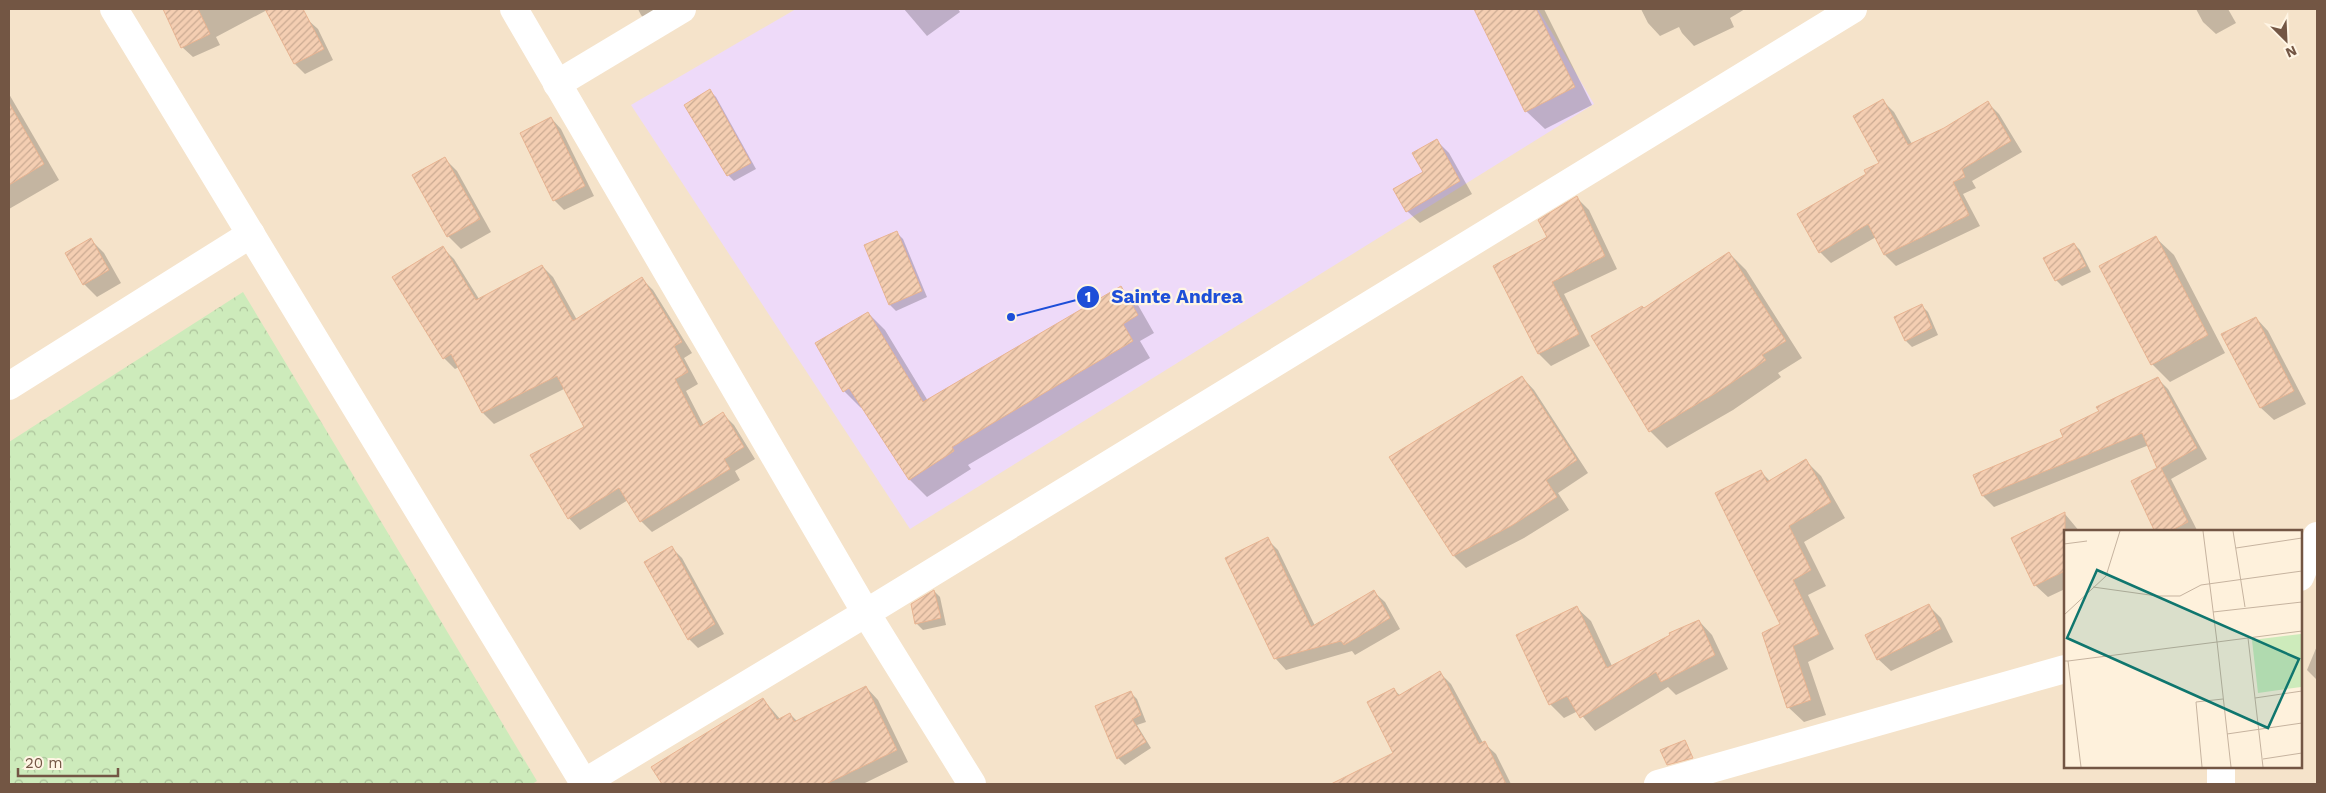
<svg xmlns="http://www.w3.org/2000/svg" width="2326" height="793" font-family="'Work Sans',sans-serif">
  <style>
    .residential { fill: #f5e3ca; fill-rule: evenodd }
    .education { fill: #eedaf9 }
    .park { fill: url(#park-crowns) }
    .shadow { fill: #0003 }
    .building { fill: url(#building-hatch); stroke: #e8b492 }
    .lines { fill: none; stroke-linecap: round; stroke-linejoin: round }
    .minor { stroke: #fff; stroke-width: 28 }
    .inset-road { fill: none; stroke: #c6b39f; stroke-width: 1 }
    .view { fill: #0f766e; fill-opacity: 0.15; stroke: #0f766e; stroke-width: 2.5 }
    .inset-edge { fill: none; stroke: #735644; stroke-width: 2.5 }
    .leader { fill: none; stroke: #1d4ed8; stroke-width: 2 }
    .callout-dot { fill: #1d4ed8; stroke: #fff5e4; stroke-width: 2 }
    .mark-label { font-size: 15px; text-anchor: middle; font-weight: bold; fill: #fff }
    .callout-label { font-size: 19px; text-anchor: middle; font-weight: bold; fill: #1d4ed8; stroke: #fff5e4; stroke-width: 4.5; stroke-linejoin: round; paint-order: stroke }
  </style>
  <defs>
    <pattern id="park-crowns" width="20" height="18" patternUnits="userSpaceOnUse" patternTransform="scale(1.25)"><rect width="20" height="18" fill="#cdebbb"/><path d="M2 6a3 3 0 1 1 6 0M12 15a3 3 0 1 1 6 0" fill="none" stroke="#abc19a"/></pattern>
    <pattern id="building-hatch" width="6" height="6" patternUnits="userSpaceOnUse" patternTransform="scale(1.25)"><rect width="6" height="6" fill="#f4ceb2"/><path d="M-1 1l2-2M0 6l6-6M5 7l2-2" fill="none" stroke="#caaa92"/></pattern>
  </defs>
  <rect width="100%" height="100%" fill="#fef1dc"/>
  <path class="residential" d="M9,9H2317V784H9ZM2065,532H2300V767H2065Z"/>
  <polygon class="education" points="796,9 1538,9 1594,104 910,529 631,105"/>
  <polygon class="park" points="243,292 537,781 532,784 9,784 9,442"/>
  <g class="shadow">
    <polygon points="165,9 302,9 308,20 318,29 333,60 305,74 295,64 267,10 216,37 220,45 193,57 182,47"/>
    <polygon points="638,9 677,9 650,25 641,15"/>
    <polygon points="904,9 958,9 960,12 927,36"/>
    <polygon points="1475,9 1544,9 1592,105 1545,129 1526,111"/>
    <polygon points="1641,9 1745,9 1730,18 1734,27 1694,46 1682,33 1679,27 1660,36 1648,23"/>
    <polygon points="2196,9 2228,9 2236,23 2216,34 2203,22"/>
    <polygon points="710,91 716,97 756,169 734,181 728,175"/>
    <polygon points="9,94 59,180 9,209"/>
    <polygon points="1883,101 1894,112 1912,144 1944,129 1988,103 1999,114 2022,152 1972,181 1976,188 1963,194 1980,226 1896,266 1885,255 1876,237 1831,263 1820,252 1867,174 1880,164"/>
    <polygon points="551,118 561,129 594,196 564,210 554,200"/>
    <polygon points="1437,141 1449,153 1472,194 1420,223 1407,211"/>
    <polygon points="444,158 457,171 491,232 461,249 448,236 414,175"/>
    <polygon points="1577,198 1589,210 1617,269 1564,294 1590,346 1551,366 1539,354 1495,267 1548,238"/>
    <polygon points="897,233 903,239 927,297 896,311 890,305"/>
    <polygon points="2155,237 2174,255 2225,353 2170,382 2152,364"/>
    <polygon points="91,240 104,253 121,283 97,297 84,284"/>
    <polygon points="2074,244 2080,250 2091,272 2062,286 2056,280"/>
    <polygon points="443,248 454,259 479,299 542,266 553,277 577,320 642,279 653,290 692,353 684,358 698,384 686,391 704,426 723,414 734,425 755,459 735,471 740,480 652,532 641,521 628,500 580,530 569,518 532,455 586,427 566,388 494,424 483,413 459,367 455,369 444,358"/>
    <polygon points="1729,253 1746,270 1802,358 1778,373 1781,377 1733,410 1667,448 1650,431 1644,309"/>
    <polygon points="1121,288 1138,305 1154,333 1140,341 1150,358 968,465 971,469 927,497 910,480 863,407 861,408 844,391 868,313 885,330 928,401"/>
    <polygon points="1922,306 1928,312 1938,335 1912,347 1906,341"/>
    <polygon points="2256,318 2268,331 2306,404 2274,420 2261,408 2223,335"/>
    <polygon points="1522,377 1534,390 1588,473 1558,493 1569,510 1524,538 1466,568 1454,556"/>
    <polygon points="2157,378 2168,389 2207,459 2171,479 2198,532 2156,532 2159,469 2149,445 1994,507 1983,496 1975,475 2065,437"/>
    <polygon points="1806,461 1821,476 1845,518 1804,542 1826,586 1808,595 1834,649 1808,662 1826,715 1804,722 1788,707 1782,625 1761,472 1770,481"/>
    <polygon points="2065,514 2080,532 2065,532 2065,589 2048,597 2035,585"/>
    <polygon points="1267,539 1278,550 1315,626 1374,592 1385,602 1400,629 1355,655 1352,651 1286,670 1276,659 1226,558"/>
    <polygon points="672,548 682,558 724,634 698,648 689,639"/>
    <polygon points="934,591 940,597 946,625 923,630 916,623"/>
    <polygon points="1928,605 1941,618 1953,642 1891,671 1878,659"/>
    <polygon points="1577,608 1591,621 1612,666 1699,621 1712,635 1728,669 1676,695 1668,687 1595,731 1578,711 1564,718 1550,704"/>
    <polygon points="2317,646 2317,680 2307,670"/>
    <polygon points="1440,673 1451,684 1483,743 1484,743 1496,754 1511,784 1397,784 1380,761 1394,753 1394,690 1401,696"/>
    <polygon points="866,687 878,700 908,762 863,784 768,784 762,771 741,784 663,784 653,767 763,699 780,719 790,714 797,721"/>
    <polygon points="1131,693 1137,699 1146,722 1137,725 1151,748 1125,765 1119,759 1097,707"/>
  </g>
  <g class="building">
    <polygon points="163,9 198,9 210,34 181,48"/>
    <polygon points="265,9 303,9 324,49 294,64"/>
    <polygon points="1474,9 1536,9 1575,87 1525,112"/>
    <polygon points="710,89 751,163 727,176 684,105"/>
    <polygon points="1883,99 1908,145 1944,128 1988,101 2011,141 1962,169 1965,177 1953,182 1969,215 1884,255 1868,224 1819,253 1797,214 1866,174 1864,170 1879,163 1853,116"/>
    <polygon points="9,103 44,164 9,185"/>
    <polygon points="551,117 585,186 553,201 520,133"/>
    <polygon points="1437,139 1460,181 1406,212 1393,189 1423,172 1412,153"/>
    <polygon points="445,157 480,219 447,237 412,175"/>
    <polygon points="1577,196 1605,256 1552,282 1579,334 1538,354 1493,266 1547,237 1538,220"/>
    <polygon points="897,231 922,291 889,305 864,245"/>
    <polygon points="2156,236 2208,335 2151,365 2099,266"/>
    <polygon points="91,238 109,270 83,285 65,253"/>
    <polygon points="2074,243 2086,266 2055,281 2043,258"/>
    <polygon points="443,246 476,300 542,265 573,321 642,277 682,342 674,346 688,372 675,379 700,427 723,412 744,447 724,459 730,469 640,522 619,488 568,519 530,455 584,427 557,376 482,413 451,354 443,359 392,277"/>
    <polygon points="1729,252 1786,341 1762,355 1766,360 1716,393 1649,432 1591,336 1642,306 1644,308"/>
    <polygon points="1121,286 1138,315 1123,324 1133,341 952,447 954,451 909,480 849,388 843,392 815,343 868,312 923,402"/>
    <polygon points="1922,304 1932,328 1905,341 1894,317"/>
    <polygon points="2256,317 2294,391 2260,408 2221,334"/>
    <polygon points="1522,376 1577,460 1546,480 1557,497 1511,526 1453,556 1389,457"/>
    <polygon points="2158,377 2197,448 2161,468 2188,522 2168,532 2155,532 2131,481 2157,468 2142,433 1982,496 1973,475 2063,437 2060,430 2099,411 2096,407"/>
    <polygon points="1806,459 1831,502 1789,526 1811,570 1793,580 1819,634 1793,646 1811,700 1787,708 1762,633 1780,624 1715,493 1761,470 1767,482"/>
    <polygon points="2065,512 2065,571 2034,586 2011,538"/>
    <polygon points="1268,537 1311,627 1374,590 1390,618 1344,645 1341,641 1274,659 1225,558"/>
    <polygon points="672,546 715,624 688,640 644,562"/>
    <polygon points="934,590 941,618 915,624 911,604"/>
    <polygon points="1929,604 1941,629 1877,660 1865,635"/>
    <polygon points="1577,606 1607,668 1670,635 1669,633 1699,620 1715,655 1661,682 1656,672 1580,718 1567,696 1549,705 1516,635"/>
    <polygon points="1440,671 1479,744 1485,741 1506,784 1331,784 1393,753 1367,702 1394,688 1398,696"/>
    <polygon points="866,686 897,750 826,784 662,784 651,767 763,698 777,720 790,713 794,722"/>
    <polygon points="1131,691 1141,715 1132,719 1146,742 1117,759 1095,706"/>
    <polygon points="1685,740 1693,758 1667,765 1660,750"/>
  </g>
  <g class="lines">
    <g class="minor">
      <polyline points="114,9 584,783"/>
      <polyline points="514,9 866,613 1853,9"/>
      <polyline points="557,84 682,9"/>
      <polyline points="9,386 251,234"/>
      <polyline points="2300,577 2317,536"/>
      <polyline points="2221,767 2221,784"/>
      <polyline points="582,784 866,613 972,784"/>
      <polyline points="1658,784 2065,669"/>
    </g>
  </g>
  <g transform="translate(2064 530)">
    <rect width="238" height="238" fill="#fef1dc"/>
    <path d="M237,104V157L194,163L188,110Z" fill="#cdebbb"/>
    <path class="inset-road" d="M139,1L153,112L238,101M169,1L181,77M0,14L23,11M172,18L238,8M29,57L93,66H116L137,55L238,41M149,82L238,72M0,85L42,46L56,1M184,108L199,237M0,131H4L17,237M4,131L153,112L167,237M191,168L238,161M163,204L238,193M199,229L238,223M138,237L132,172L159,169"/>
    <path class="view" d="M33,40L235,129L204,198L3,108Z"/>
    <rect width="238" height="238" class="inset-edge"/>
  </g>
  <path class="leader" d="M1011 317L1088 297"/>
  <g class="callout-dot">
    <circle cx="1011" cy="317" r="5"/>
    <circle cx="1088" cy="297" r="12"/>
  </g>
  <g class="mark-label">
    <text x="1088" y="302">1</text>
  </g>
  <g class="callout-label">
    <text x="1177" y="303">Sainte Andrea</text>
  </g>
  <rect width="2326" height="793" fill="none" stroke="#735644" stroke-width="20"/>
  <g transform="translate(2286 40) rotate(156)" stroke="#fff5e4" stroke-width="4" paint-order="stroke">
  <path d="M0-4L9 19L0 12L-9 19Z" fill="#735644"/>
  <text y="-8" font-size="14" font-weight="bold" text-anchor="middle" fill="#735644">N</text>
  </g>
  <path d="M18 768v8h100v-8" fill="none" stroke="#735644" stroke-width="2.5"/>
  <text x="25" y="768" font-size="15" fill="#735644" stroke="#fff5e4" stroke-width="4" paint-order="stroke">20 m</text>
</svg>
